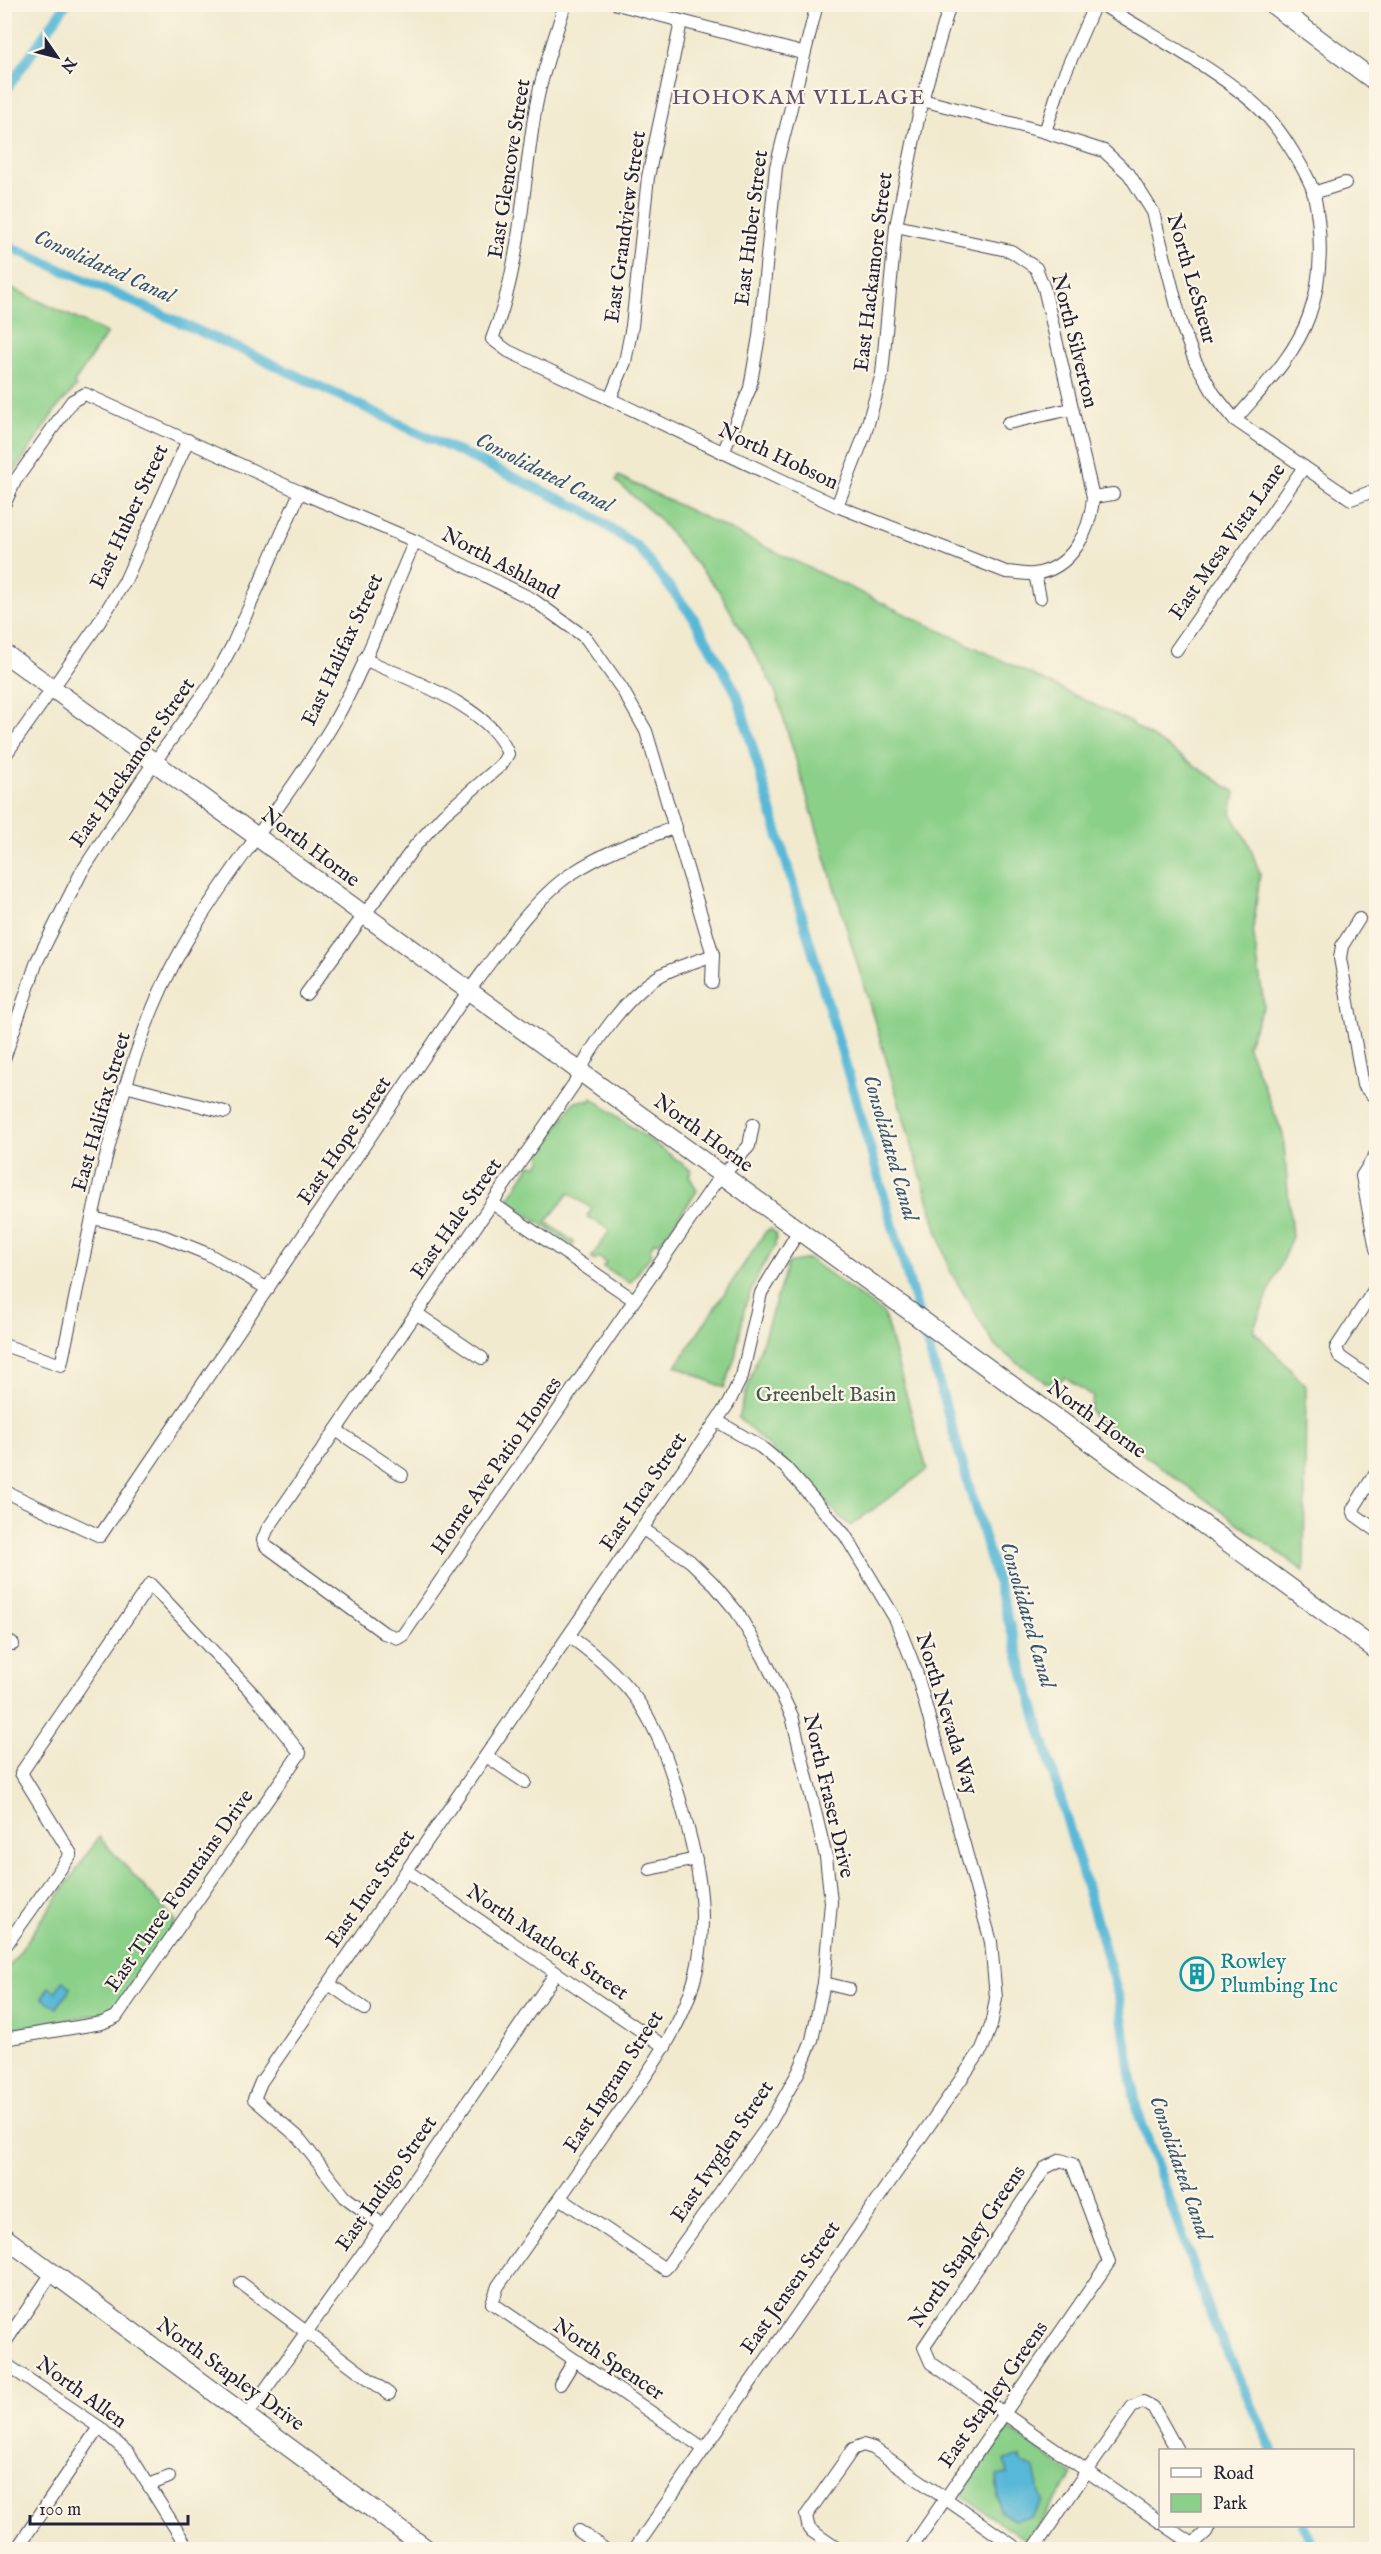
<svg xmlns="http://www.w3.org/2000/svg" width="1381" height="2554" font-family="'IM FELL English',serif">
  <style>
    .green { fill: #8bd089; stroke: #567962; stroke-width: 1.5; fill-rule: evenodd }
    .water { fill: #59b8d7; stroke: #3e6d89; stroke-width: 1.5 }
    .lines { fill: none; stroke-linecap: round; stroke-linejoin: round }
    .canal { stroke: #59b8d7; stroke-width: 10 }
    .street-casing { stroke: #414051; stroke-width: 14 }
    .secondary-casing { stroke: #414051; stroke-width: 20 }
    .street { stroke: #fff; stroke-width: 12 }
    .secondary { stroke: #fff; stroke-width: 18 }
    .labels { text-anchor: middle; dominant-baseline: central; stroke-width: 4.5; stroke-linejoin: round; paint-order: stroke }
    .street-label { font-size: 21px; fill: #22223b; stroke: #fcf5e5 }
    .park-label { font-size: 21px; fill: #425652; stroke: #fcf5e5 }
    .culture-label { font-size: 21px; fill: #0d838f; stroke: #fcf5e5; text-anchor: start }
    .neighbourhood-label { font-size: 22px; letter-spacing: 1.5px; fill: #624e6e; stroke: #fcf5e5 }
    .water-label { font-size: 22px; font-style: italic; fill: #355672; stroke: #fcf5e5 }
  </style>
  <rect width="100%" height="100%" fill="#fcf5e5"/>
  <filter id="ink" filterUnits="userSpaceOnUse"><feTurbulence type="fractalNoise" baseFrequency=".0167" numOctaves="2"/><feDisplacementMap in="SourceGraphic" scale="12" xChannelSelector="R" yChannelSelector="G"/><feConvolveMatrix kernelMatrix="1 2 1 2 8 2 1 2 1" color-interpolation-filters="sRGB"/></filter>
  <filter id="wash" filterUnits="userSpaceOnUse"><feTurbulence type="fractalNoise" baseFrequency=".008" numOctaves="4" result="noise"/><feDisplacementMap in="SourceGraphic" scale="24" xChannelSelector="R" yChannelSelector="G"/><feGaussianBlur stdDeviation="1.35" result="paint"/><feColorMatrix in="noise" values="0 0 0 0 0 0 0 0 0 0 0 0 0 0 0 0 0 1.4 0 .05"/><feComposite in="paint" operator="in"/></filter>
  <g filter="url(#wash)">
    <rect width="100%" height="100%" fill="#f1eacf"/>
    <g class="green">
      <polygon points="5,285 107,333 74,383 76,387 56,409 5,486"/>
      <polygon points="618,476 1126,720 1235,792 1231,813 1249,844 1260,874 1253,929 1264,1006 1247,1045 1283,1134 1292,1237 1253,1330 1306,1386 1304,1571 1096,1420 1090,1410 1093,1397 1065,1377 1058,1383 1045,1382 995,1346 949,1269 775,690 719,591 657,517 616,481"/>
      <polygon points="592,1098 692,1171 689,1175 697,1191 660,1243 654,1242 650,1249 652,1254 630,1283 603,1267 606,1263 598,1257 595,1261 591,1258 610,1230 587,1216 592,1209 569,1193 546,1222 574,1242 573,1246 511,1203 509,1198 530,1165 538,1165 541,1161 540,1152 574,1102 586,1100 589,1102"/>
      <polygon points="771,1229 776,1234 775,1247 760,1270 745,1306 735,1358 724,1388 676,1366 766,1231"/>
      <polygon points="809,1259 884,1314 927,1470 850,1526 738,1417 788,1263"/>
      <polygon points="99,1837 176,1922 113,2012 5,2030 5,1973"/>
      <path d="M1010,2429L1073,2475L1029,2538L1024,2539L963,2497L962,2492L1005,2430ZM1020,2457L1021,2464L1000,2511L996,2477L1008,2474Z"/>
    </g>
    <g class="water">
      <polygon points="63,1981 71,1987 57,2008 42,1998 49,1987 55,1992"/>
      <polygon points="1019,2457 1022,2464 1035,2469 1042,2502 1031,2517 1014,2520 1000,2511 996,2476 1008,2474 1005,2460"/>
    </g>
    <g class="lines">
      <g class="canal">
        <polyline points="4,93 66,4"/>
        <polyline points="4,244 255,356 585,511 638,547 693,617 737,694 1119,1998 1136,2107 1213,2321 1272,2450"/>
        <polyline points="1304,2526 1314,2550"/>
      </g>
    </g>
  </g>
  <g filter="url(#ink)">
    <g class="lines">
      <g class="street-casing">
        <g id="street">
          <path d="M565,4C555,38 542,72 536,106C522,184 522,265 492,339L508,351L837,506L1006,572C1015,572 1026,575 1034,574C1072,569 1091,530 1093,497L1044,288L1036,268L1011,251L896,226"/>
          <polyline points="617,4 802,53"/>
          <path d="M1101,4C1150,35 1224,72 1264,113C1280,129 1308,173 1314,194C1322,233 1323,278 1309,316C1295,356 1262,388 1235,420"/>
          <polyline points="922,100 1045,132 1104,151 1129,174 1153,212 1182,326 1195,361 1214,394 1235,420 1351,499 1376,490"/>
          <polyline points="1045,132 1061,82 1095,4"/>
          <polyline points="1313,193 1345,183"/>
          <polyline points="610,399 625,362 632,326 648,177 681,22"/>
          <polyline points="1008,423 1071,409"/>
          <polyline points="723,453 750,388 759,336 776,167 817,4"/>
          <polyline points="1093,497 1113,494"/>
          <polyline points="4,505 15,481 72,401 85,394 300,492 415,541 532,599 586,638 622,689 646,731 713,955 712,982"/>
          <polyline points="837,506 865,434 882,374 896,226 922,100 950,4"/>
          <polyline points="1035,574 1040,598"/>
          <polyline points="1176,650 1304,467"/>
          <polyline points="4,757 98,624 126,579 188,440"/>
          <polyline points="1376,794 1376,796"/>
          <polyline points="1359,919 1342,946 1340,958 1363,1085 1376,1099"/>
          <path d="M713,955C698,961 683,965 669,971C631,988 589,1047 574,1084L267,1530L263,1540L266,1546L384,1633L398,1638L403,1635L714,1185L749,1146L753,1125"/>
          <path d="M306,994L415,846L443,815L501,765L508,754C491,706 407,679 364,659"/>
          <polyline points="4,1059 37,961 81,873 141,781 213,681 233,644 300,492"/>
          <polyline points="125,1086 225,1112"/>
          <polyline points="1376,1154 1362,1176 1376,1249"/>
          <polyline points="492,1203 634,1300"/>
          <polyline points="93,1218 158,1234 208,1254 268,1289"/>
          <polyline points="1376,1287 1336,1348 1340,1357 1376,1382"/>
          <polyline points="416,1313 482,1358"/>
          <path d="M4,1345L61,1365C87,1246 107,1122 153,1008C196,903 276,821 333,724C366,667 388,601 415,541"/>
          <polyline points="336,1430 402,1475"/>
          <polyline points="1376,1472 1353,1509 1355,1515 1376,1530"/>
          <path d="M4,1491L100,1536L468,992C496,955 533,899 571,874C604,852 639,840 676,827"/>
          <path d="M569,1636C638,1685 656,1720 680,1800C695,1852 707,1897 700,1951C692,2021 643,2079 604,2134C569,2185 533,2236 498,2286L492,2303L703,2448"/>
          <polyline points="4,1639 13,1644"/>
          <polyline points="486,1756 525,1782"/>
          <polyline points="650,1869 696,1859"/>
          <polyline points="407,1871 665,2047"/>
          <polyline points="4,1948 71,1854 21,1773 150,1584 256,1697 300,1753 116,2017 102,2023 4,2039"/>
          <polyline points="824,1983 849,1989"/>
          <polyline points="329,1984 365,2009"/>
          <polyline points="560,2198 665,2269 770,2123 799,2071 812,2040 824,1983 831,1902 826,1857 792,1716 764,1658 737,1612 712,1582 690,1561 643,1529"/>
          <polyline points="383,2225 345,2197 298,2137 254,2099 261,2082 728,1404 742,1376 761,1293 798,1232"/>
          <polyline points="241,2283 389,2394"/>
          <polyline points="4,2344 52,2273"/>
          <polyline points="4,2363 99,2427 129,2454 189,2550"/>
          <polyline points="560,2384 574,2361"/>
          <polyline points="247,2415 383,2225 556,1973"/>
          <polyline points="149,2485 169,2477"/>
          <polyline points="1160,2522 1087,2471 1132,2407 1143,2402 1153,2407 1177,2450"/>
          <polyline points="1166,2526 1193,2544 1206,2532 1209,2526"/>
          <polyline points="579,2531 606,2550"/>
          <polyline points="16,2550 99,2427"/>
          <polyline points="634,2550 982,2049 991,2026 996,1998 991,1942 916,1671 896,1620 845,1535 785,1467 761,1447 717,1421"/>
          <polyline points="839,2550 809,2529 806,2516 853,2449 863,2445 873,2448 1019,2550"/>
          <polyline points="910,2550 1109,2262 1072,2164 1061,2160 1045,2168 924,2347 931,2363 1087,2471 1033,2550"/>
        </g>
      </g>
      <g class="secondary-casing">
        <g id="secondary">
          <polyline points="1272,4 1376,82"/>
          <polyline points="4,653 1376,1650"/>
          <polyline points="4,2237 428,2550"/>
        </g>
      </g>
      <use href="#street" class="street"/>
      <use href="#secondary" class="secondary"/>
    </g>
  </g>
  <defs>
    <g id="building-ring" transform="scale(1.725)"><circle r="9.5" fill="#fcf5e5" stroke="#0f9aa8" stroke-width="1.5"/><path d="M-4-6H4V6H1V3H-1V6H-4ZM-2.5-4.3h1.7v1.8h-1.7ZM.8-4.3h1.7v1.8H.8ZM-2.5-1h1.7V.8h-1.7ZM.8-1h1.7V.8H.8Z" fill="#0f9aa8"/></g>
  </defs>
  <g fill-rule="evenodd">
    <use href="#building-ring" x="1197" y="1974"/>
  </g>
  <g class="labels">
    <g class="street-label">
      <text transform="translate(510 169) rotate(-81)">East Glencove Street</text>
      <text transform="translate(626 227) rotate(-82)">East Grandview Street</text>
      <text transform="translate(752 228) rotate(-83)">East Huber Street</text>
      <text transform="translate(874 272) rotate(-83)">East Hackamore Street</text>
      <text transform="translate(1191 279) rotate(74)">North LeSueur</text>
      <text transform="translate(1074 341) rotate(76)">North Silverton</text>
      <text transform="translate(778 457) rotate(25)">North Hobson</text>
      <text transform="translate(130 517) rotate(-65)">East Huber Street</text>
      <text transform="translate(1228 542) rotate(-55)">East Mesa Vista Lane</text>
      <text transform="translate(500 564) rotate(28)">North Ashland</text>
      <text transform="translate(343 650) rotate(-65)">East Halifax Street</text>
      <text transform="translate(133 763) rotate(-55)">East Hackamore Street</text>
      <text transform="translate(310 848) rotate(37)">North Horne</text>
      <text transform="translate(102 1112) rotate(-74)">East Halifax Street</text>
      <text transform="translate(703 1134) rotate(36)">North Horne</text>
      <text transform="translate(345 1141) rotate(-56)">East Hope Street</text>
      <text transform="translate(457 1219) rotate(-55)">East Hale Street</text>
      <text transform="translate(1096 1420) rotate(36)">North Horne</text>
      <text transform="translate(497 1466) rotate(-55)">Horne Ave Patio Homes</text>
      <text transform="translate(644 1492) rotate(-56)">East Inca Street</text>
      <text transform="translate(946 1714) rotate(73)">North Nevada Way</text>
      <text transform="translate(828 1796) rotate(77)">North Fraser Drive</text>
      <text transform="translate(371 1889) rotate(-55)">East Inca Street</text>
      <text transform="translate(180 1891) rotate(-55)">East Three Fountains Drive</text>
      <text transform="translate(547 1943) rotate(34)">North Matlock Street</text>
      <text transform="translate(614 2082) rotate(-57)">East Ingram Street</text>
      <text transform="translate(723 2152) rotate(-56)">East Ivyglen Street</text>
      <text transform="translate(387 2184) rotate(-55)">East Indigo Street</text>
      <text transform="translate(968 2247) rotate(-56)">North Stapley Greens</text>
      <text transform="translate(791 2288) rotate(-55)">East Jensen Street</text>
      <text transform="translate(608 2360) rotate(34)">North Spencer</text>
      <text transform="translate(230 2375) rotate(36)">North Stapley Drive</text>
      <text transform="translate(81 2393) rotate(36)">North Allen</text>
      <text transform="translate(994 2395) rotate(-55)">East Stapley Greens</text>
    </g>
    <g class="park-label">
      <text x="826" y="1395">Greenbelt Basin</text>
    </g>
    <g class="culture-label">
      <text x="1220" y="1962">Rowley<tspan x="1220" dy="24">Plumbing Inc</tspan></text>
    </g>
    <g class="neighbourhood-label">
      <text x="799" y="98">HOHOKAM VILLAGE</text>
    </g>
    <g class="water-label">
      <text transform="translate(104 267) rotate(24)">Consolidated Canal</text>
      <text transform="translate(544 473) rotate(27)">Consolidated Canal</text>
      <text transform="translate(890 1148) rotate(74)">Consolidated Canal</text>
      <text transform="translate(1027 1615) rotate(74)">Consolidated Canal</text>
      <text transform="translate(1180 2168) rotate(71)">Consolidated Canal</text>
    </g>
  </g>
  <rect width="1381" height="2554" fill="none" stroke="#fcf5e5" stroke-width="24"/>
  <rect x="1159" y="2449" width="195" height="78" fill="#fcf5e5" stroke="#a5a1a1" stroke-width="1.5"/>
  <rect x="1171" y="2468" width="30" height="9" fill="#ffffff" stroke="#a5a1a1" stroke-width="1.5"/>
  <text x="1213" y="2479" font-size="18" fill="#22223b">Road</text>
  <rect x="1171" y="2494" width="30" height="18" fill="#8bd089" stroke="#a5a1a1" stroke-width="1.5"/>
  <text x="1213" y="2509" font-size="18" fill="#22223b">Park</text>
  <g transform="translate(57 57) rotate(125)" stroke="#fcf5e5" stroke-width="4.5" paint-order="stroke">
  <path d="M0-4.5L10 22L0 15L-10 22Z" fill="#22223b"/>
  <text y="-9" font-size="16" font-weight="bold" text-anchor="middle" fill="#22223b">N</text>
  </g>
  <path d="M30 2515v9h158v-9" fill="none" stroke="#22223b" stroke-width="3"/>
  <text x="39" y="2515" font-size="18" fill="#22223b" stroke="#fcf5e5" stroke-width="4.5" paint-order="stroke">100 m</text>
</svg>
